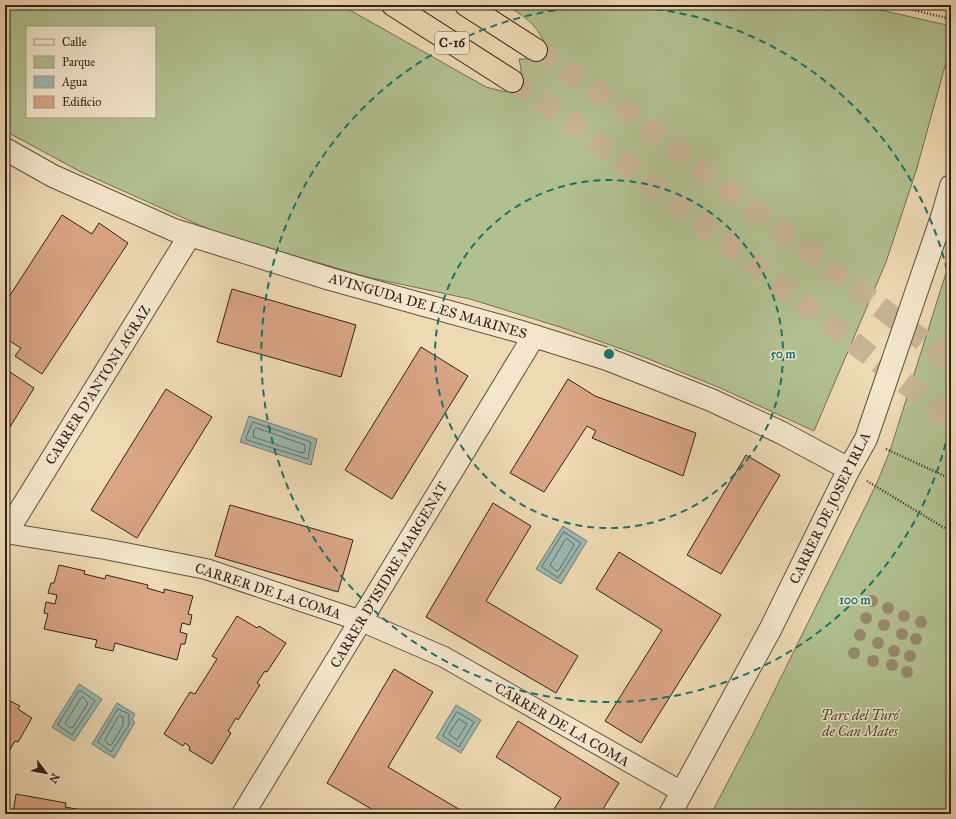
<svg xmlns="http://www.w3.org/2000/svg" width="956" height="819" font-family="'IM FELL Great Primer',serif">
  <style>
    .green { fill: #b2c090; stroke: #727056; fill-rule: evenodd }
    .water { fill: #9ab9b1; stroke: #707c75 }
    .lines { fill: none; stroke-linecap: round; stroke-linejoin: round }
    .shore { stroke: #666d66; stroke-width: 1 }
    .building { fill: #d9a585; stroke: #31211b }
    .motorway-tunnel { stroke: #c7b494; stroke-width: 22; stroke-dasharray: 22 11; stroke-linecap: butt }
    .pedestrian-casing { stroke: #604f41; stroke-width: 22 }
    .minor-casing { stroke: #604f41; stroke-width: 24 }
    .tertiary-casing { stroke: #604f41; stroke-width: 24 }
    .motorway-casing { stroke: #31211b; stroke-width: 24 }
    .path { stroke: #31211b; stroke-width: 2.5; stroke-dasharray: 1 2; stroke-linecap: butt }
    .pedestrian { stroke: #f3e6cd; stroke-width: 20 }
    .minor { stroke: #f3e6cd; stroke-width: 22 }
    .tertiary { stroke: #f3e6cd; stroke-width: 22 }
    .motorway { stroke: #edd9b2; stroke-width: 22 }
    .tree { fill: #978a6f }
    .ring { fill: none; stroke: #0f766e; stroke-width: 2; stroke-dasharray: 7 5 }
    .labels { text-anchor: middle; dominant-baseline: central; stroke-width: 3; stroke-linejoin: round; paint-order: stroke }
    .shield { fill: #f3e6cd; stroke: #6b5c50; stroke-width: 1 }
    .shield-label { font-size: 13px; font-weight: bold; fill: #31211b }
    .street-label { font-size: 14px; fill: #31211b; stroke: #f3e6cd }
    .park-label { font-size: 14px; font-style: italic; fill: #514938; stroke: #f3e6cd }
    .centre { fill: #0f766e; stroke: #f3e6cd; stroke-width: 2 }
    .ring-label { font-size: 12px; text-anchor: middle; font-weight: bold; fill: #0f766e; stroke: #f3e6cd; stroke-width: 3; stroke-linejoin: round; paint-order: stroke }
  </style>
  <rect width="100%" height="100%" fill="#edd9b2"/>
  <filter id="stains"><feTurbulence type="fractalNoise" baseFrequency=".005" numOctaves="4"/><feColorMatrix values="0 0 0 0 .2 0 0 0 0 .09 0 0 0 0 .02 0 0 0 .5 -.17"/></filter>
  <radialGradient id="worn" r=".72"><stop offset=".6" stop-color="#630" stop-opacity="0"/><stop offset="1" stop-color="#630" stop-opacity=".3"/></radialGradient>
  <g class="green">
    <path d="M5,5H341L486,87L506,92C523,83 523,77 519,59H528L541,52L544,42C536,23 523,16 506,5H858L951,26V44L917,168L886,262L814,431L718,387L641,356L560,327L470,299L367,277L217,233L81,172L5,131ZM27,27H155V117H27Z"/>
    <polygon points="951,257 951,814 711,814 754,732 876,485 890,451"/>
  </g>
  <g class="water">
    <polygon points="249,416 317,439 311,465 240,442"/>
    <polygon points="563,526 587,541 561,584 536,569"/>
    <polygon points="79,684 102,699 74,741 52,727"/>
    <polygon points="117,703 135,714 132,720 135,722 114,758 92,744"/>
    <polygon points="456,705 481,720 461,753 436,738"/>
  </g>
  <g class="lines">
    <g class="shore">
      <polygon points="253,422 311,442 308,459 247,440 246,438"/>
      <polygon points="257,428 305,445 305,452 302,453 253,437 254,430"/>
      <polygon points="564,532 581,543 558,578 542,567"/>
      <polygon points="568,539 574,545 559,570 556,571 550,565 565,540"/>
      <polygon points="79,691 82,691 95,701 72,735 58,725"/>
      <polygon points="83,697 88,703 73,727 70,728 65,723 81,698"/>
      <polygon points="118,709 129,714 129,725 111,752 98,742"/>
      <polygon points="457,712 474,722 459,747 443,736"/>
      <polygon points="119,716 123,717 123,725 112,744 109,745 105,740"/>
      <polygon points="459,719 467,724 457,740 449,734"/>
    </g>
  </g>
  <g class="building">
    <polygon points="62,215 92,234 99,223 128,243 42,374 15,356 21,348 5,338 5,303"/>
    <polygon points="232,289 356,325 341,377 217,342"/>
    <polygon points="421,347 468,376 392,499 345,470"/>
    <polygon points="10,372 34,388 5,435 5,380"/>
    <polygon points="568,379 595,396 696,433 683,476 592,438 596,431 587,426 544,492 510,473"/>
    <polygon points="166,389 212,417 137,538 91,510"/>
    <polygon points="746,455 780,475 721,574 687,555"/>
    <polygon points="493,503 531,526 486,601 578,656 556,693 426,617"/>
    <polygon points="230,505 353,540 338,592 215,556"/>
    <polygon points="619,552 721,615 641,743 605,721 662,630 596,589"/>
    <polygon points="59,565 85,571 84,574 105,579 106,575 148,585 147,588 164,593 164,589 193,596 188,614 192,615 190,625 182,623 180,632 187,634 185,644 181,644 177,660 115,643 113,651 95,647 97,640 44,629 48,614 44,613 46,602 55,604 57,595 48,593 51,583 54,583"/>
    <polygon points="237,616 257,628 259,626 286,643 267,672 265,671 257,683 260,685 238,720 236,718 228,731 231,733 212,764 189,750 190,747 185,743 183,746 164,734 190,692 195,694 217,659 212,656"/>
    <polygon points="394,669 433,692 388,767 467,814 380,814 327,783"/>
    <polygon points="10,701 20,706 18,709 32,718 18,742 15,741 5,758 5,706 6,707"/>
    <polygon points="518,721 619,783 600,814 551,814 561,798 496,757"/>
    <polygon points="16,794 66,803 65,807 104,814 13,814"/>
    <polygon points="107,809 135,814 106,814"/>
  </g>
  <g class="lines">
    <g class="motorway-tunnel">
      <polyline points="536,50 621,107 951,362"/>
      <polyline points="512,81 560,114 641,176 951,419"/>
    </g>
    <g class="pedestrian-casing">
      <polyline id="pedestrian" points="5,533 105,549 206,569 361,621 444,657 682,792"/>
    </g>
    <g class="minor-casing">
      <g id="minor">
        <polyline points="5,149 53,176 174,230 330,279 518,331 607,359 711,400 782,433 849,469"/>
        <polyline points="5,535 190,235"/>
        <polyline points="243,814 534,336"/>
      </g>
    </g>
    <g class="tertiary-casing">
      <polyline id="tertiary" points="670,814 771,628 849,469 866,439 943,214 951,186"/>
    </g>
    <g class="motorway-casing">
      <g id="motorway">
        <polyline points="393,5 512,81"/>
        <polyline points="466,5 536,50"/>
      </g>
    </g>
    <g class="path">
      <polyline points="892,5 951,19"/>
      <polyline points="886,449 951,479"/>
      <polyline points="867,481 951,532"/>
      <polyline points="948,814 951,794"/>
    </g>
    <use href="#pedestrian" class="pedestrian"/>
    <use href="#minor" class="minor"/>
    <use href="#tertiary" class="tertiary"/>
    <use href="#motorway" class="motorway"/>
  </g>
  <g class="tree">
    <circle cx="872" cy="601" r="6"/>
    <circle cx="888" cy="608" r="6"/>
    <circle cx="904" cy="616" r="6"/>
    <circle cx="866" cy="618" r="6"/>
    <circle cx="921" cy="622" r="6"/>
    <circle cx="884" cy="625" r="6"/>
    <circle cx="902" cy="634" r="6"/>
    <circle cx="860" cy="635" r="6"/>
    <circle cx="916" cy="639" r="6"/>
    <circle cx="878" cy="643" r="6"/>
    <circle cx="894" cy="651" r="6"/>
    <circle cx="854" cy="653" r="6"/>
    <circle cx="910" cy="656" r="6"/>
    <circle cx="873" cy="661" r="6"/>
    <circle cx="892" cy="665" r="6"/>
    <circle cx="907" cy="672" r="6"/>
  </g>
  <g class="ring">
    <circle cx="609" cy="354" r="174"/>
    <path d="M951 420A348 348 0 1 1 951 288"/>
  </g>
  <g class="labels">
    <rect class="shield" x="435" y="32" width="34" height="22" rx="3"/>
    <g class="shield-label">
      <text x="452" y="43">C-16</text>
    </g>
    <g class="street-label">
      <text transform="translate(428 306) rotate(16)">AVINGUDA DE LES MARINES</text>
      <text transform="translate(98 385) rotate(-58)">CARRER D'ANTONI AGRAZ</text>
      <text transform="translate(830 508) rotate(-64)">CARRER DE JOSEP IRLA</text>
      <text transform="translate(389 575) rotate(-59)">CARRER D'ISIDRE MARGENAT</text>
      <text transform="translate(268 591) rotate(18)">CARRER DE LA COMA</text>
      <text transform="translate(562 725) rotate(30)">CARRER DE LA COMA</text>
    </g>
    <g class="park-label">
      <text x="860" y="715">Parc del Turó<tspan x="860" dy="16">de Can Mates</tspan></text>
    </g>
  </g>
  <circle cx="609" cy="354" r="6" class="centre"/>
  <g class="ring-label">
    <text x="783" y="358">50 m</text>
    <text x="855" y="604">100 m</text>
  </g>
  <rect width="956" height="819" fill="none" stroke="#edd9b2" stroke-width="20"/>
  <rect x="6" y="6" width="944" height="807" fill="none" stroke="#31211b" stroke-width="2"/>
  <rect x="10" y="10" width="936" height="799" fill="none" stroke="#31211b"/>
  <rect x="26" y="26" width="130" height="92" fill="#f3e6cd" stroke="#a59786"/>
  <rect x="34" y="39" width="20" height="6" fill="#f3e6cd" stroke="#a59786"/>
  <text x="62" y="46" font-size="12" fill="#31211b">Calle</text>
  <rect x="34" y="56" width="20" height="12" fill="#b2c090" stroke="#a59786"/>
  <text x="62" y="66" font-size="12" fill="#31211b">Parque</text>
  <rect x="34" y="76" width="20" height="12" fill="#9ab9b1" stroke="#a59786"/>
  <text x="62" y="86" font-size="12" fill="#31211b">Agua</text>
  <rect x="34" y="96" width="20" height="12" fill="#d9a585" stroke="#a59786"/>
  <text x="62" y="106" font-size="12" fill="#31211b">Edificio</text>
  <g transform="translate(46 773) rotate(122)" stroke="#f3e6cd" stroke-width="3" paint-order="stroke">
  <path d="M0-3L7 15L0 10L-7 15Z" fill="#31211b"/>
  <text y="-6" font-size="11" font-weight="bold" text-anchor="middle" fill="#31211b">N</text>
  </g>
  <rect width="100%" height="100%" filter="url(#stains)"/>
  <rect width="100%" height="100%" fill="url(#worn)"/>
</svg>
